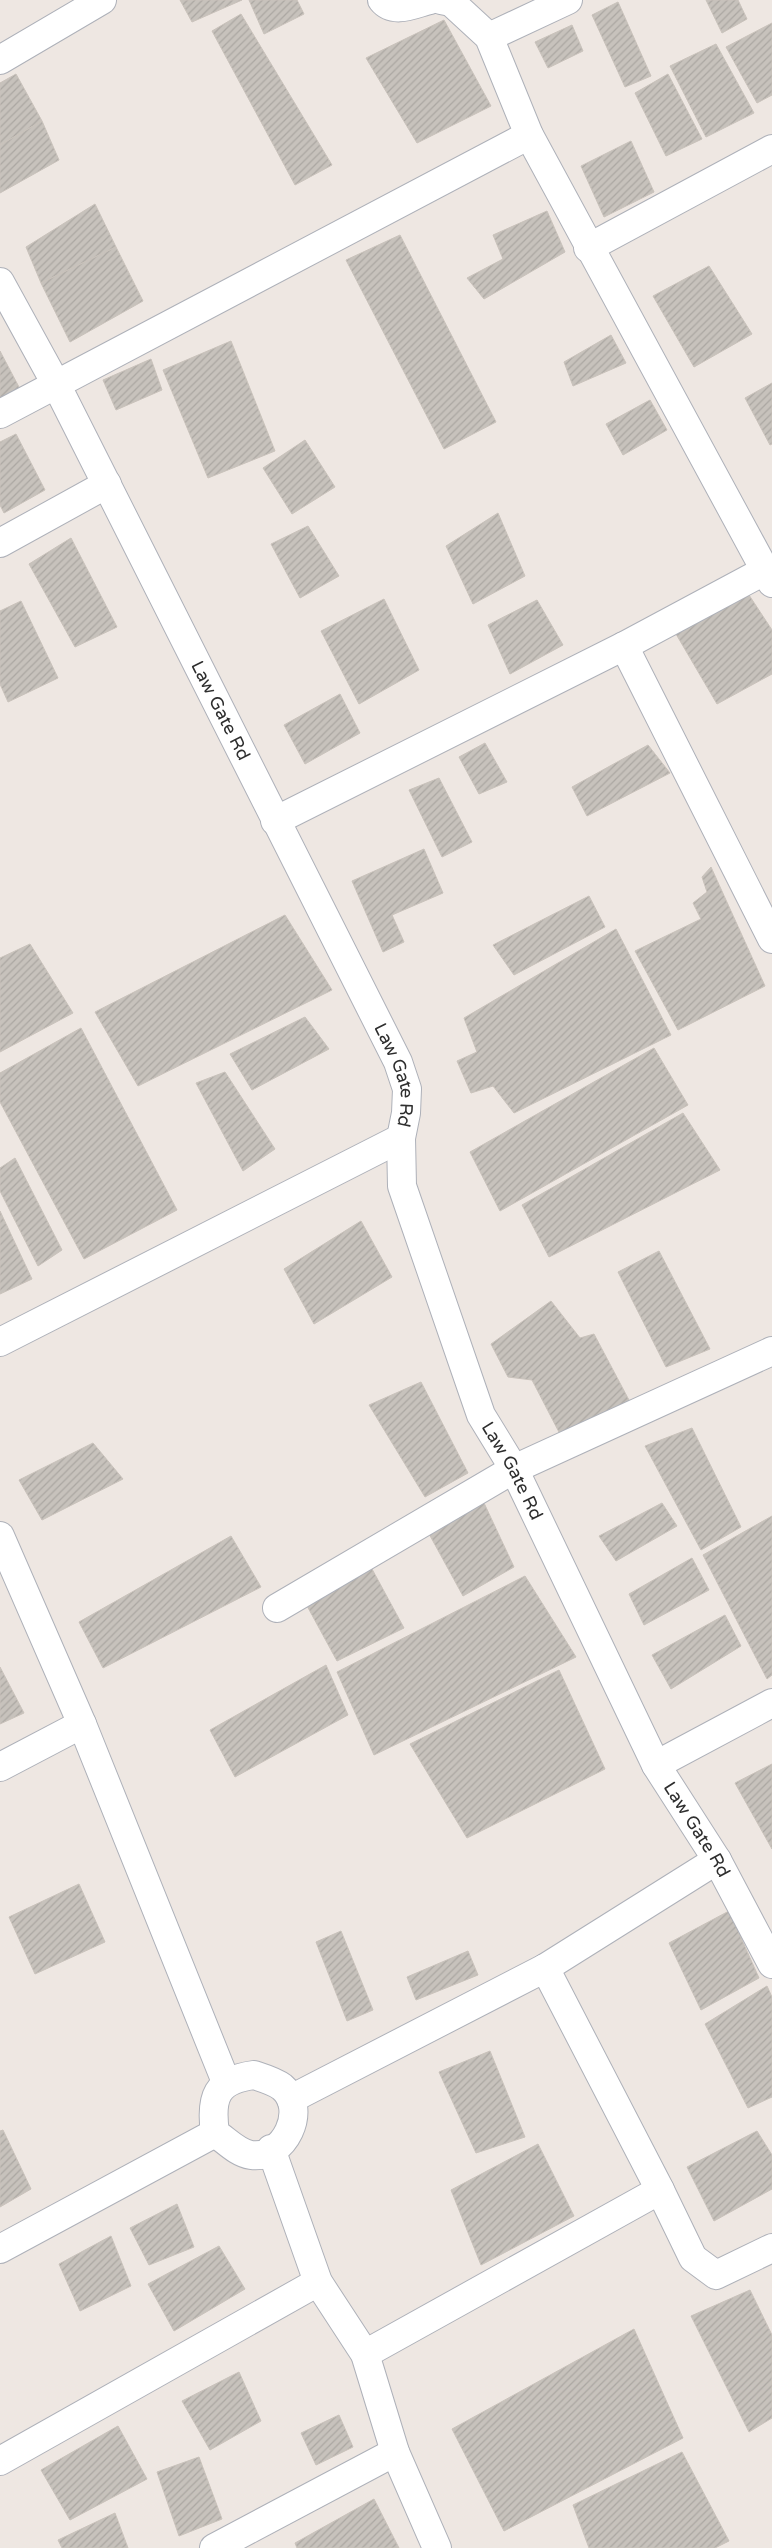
<svg xmlns="http://www.w3.org/2000/svg" width="772" height="2548" font-family="'Varela Round',sans-serif">
  <style>
    .building { fill: url(#building-hatch); stroke: #c9c2bb }
    .lines { fill: none; stroke-linecap: round; stroke-linejoin: round }
    .minor-casing { stroke: #aeb1b9; stroke-width: 30 }
    .minor { stroke: #fff; stroke-width: 28 }
    .labels { text-anchor: middle; dominant-baseline: central; stroke-width: 4; stroke-linejoin: round; paint-order: stroke }
    .street-label { font-size: 18px; fill: #2e2e2e; stroke: #fff }
  </style>
  <defs>
    <pattern id="building-hatch" width="6" height="6" patternUnits="userSpaceOnUse" patternTransform="scale(1.25)"><rect width="6" height="6" fill="#c7c2bc"/><path d="M-1 1l2-2M0 6l6-6M5 7l2-2" fill="none" stroke="#aba7a2"/></pattern>
  </defs>
  <rect width="100%" height="100%" fill="#eee7e2"/>
  <g class="building">
    <polygon points="180,0 242,0 192,22"/>
    <polygon points="249,0 297,0 304,14 264,34"/>
    <polygon points="706,0 738,0 747,19 722,33"/>
    <polygon points="618,2 651,76 625,87 592,15"/>
    <polygon points="241,14 332,165 295,185 212,31"/>
    <polygon points="444,20 491,106 417,143 366,58"/>
    <polygon points="772,23 772,95 757,103 726,47"/>
    <polygon points="572,25 583,51 548,68 535,42"/>
    <polygon points="716,44 754,113 706,137 670,66"/>
    <polygon points="16,74 42,121 0,145 0,83"/>
    <polygon points="668,74 702,139 666,156 635,93"/>
    <polygon points="42,121 59,160 0,193 0,145"/>
    <polygon points="631,141 654,192 604,217 581,166"/>
    <polygon points="95,204 116,247 41,283 26,247"/>
    <polygon points="547,211 565,252 484,299 467,278 503,259 493,235"/>
    <polygon points="400,235 496,422 444,449 346,260"/>
    <polygon points="116,247 143,301 70,342 41,283"/>
    <polygon points="709,266 752,334 694,367 653,296"/>
    <polygon points="611,335 626,363 573,386 564,362"/>
    <polygon points="231,341 275,451 208,478 163,370"/>
    <polygon points="0,351 20,389 0,400"/>
    <polygon points="151,359 162,390 116,410 103,380"/>
    <polygon points="772,383 772,444 770,445 745,398"/>
    <polygon points="650,400 667,430 623,455 606,424"/>
    <polygon points="16,434 45,490 4,513 0,505 0,442"/>
    <polygon points="305,440 335,487 292,514 263,468"/>
    <polygon points="498,513 525,576 473,604 446,546"/>
    <polygon points="308,526 339,576 300,598 271,544"/>
    <polygon points="71,538 117,627 75,647 29,564"/>
    <polygon points="747,592 772,630 772,674 717,704 676,634"/>
    <polygon points="384,599 419,670 359,704 321,631"/>
    <polygon points="537,600 563,645 510,674 488,625"/>
    <polygon points="21,601 58,678 8,702 0,684 0,611"/>
    <polygon points="340,694 360,733 305,764 284,725"/>
    <polygon points="485,743 507,782 479,794 459,757"/>
    <polygon points="648,745 670,773 587,816 572,787"/>
    <polygon points="439,778 472,842 442,857 409,790"/>
    <polygon points="424,849 443,893 392,915 404,942 383,952 352,881"/>
    <polygon points="711,867 765,986 678,1030 635,951 701,919 693,903 707,892 702,877"/>
    <polygon points="589,896 605,927 514,975 493,945"/>
    <polygon points="285,915 332,990 138,1086 95,1012"/>
    <polygon points="616,929 671,1035 514,1113 493,1086 471,1093 457,1061 477,1052 464,1018"/>
    <polygon points="30,944 73,1013 0,1052 0,958"/>
    <polygon points="305,1017 329,1049 252,1090 230,1054"/>
    <polygon points="81,1028 177,1210 84,1259 0,1102 0,1073"/>
    <polygon points="654,1048 688,1105 500,1211 470,1152"/>
    <polygon points="225,1072 275,1149 243,1171 196,1083"/>
    <polygon points="683,1113 720,1170 549,1257 522,1205"/>
    <polygon points="15,1158 62,1250 38,1266 0,1191 0,1168"/>
    <polygon points="0,1211 32,1279 0,1294"/>
    <polygon points="361,1221 392,1277 314,1324 284,1269"/>
    <polygon points="659,1251 710,1349 666,1367 618,1272"/>
    <polygon points="551,1301 580,1338 594,1334 630,1402 561,1436 532,1380 508,1377 491,1344"/>
    <polygon points="421,1382 468,1473 425,1497 369,1405"/>
    <polygon points="692,1428 741,1527 701,1550 645,1446"/>
    <polygon points="93,1443 123,1479 42,1520 19,1480"/>
    <polygon points="484,1503 514,1567 463,1596 428,1532"/>
    <polygon points="662,1503 677,1526 616,1561 599,1536"/>
    <polygon points="772,1516 772,1675 767,1679 703,1555"/>
    <polygon points="231,1536 261,1587 103,1668 79,1622"/>
    <polygon points="692,1558 709,1590 644,1625 629,1594"/>
    <polygon points="372,1569 404,1628 337,1661 306,1604"/>
    <polygon points="525,1576 576,1657 374,1755 337,1672"/>
    <polygon points="725,1615 741,1646 671,1689 652,1655"/>
    <polygon points="326,1665 348,1715 235,1777 210,1730"/>
    <polygon points="0,1667 24,1713 0,1724"/>
    <polygon points="559,1670 605,1769 467,1838 410,1744"/>
    <polygon points="772,1764 772,1849 735,1783"/>
    <polygon points="79,1884 105,1942 35,1974 9,1917"/>
    <polygon points="729,1911 759,1978 701,2010 669,1943"/>
    <polygon points="341,1931 373,2010 347,2021 316,1942"/>
    <polygon points="468,1951 478,1975 416,2000 407,1977"/>
    <polygon points="767,1986 772,1997 772,2097 748,2108 705,2024"/>
    <polygon points="490,2051 525,2137 476,2153 439,2072"/>
    <polygon points="3,2130 31,2189 0,2207 0,2131"/>
    <polygon points="757,2131 772,2155 772,2189 714,2221 687,2167"/>
    <polygon points="538,2144 574,2216 481,2265 451,2190"/>
    <polygon points="177,2204 194,2247 149,2265 130,2228"/>
    <polygon points="111,2236 131,2286 80,2311 59,2264"/>
    <polygon points="219,2246 245,2289 174,2331 148,2284"/>
    <polygon points="750,2290 772,2335 772,2418 749,2432 691,2316"/>
    <polygon points="634,2329 683,2438 504,2531 452,2429"/>
    <polygon points="239,2372 261,2421 210,2450 182,2401"/>
    <polygon points="339,2415 353,2447 316,2465 301,2433"/>
    <polygon points="118,2426 147,2479 70,2520 41,2470"/>
    <polygon points="682,2452 729,2541 715,2548 589,2548 573,2505"/>
    <polygon points="199,2457 222,2519 179,2536 157,2472"/>
    <polygon points="374,2499 399,2548 297,2548 295,2543"/>
    <polygon points="115,2513 128,2548 62,2548 58,2540"/>
  </g>
  <g class="lines">
    <g class="minor-casing">
      <g id="minor">
        <path d="M382,0C394,15 416,3 430,0"/>
        <polyline points="441,0 451,2 489,37 529,135 772,583"/>
        <polyline points="489,37 568,0"/>
        <polyline points="0,60 102,0"/>
        <polyline points="588,248 772,149"/>
        <path id="s1" d="M0,282L56,384L398,1062L407,1089L406,1113L401,1138L402,1186L481,1415L514,1469L656,1765L717,1860L772,1964"/>
        <polyline points="0,414 529,135"/>
        <polyline points="0,543 107,484"/>
        <polyline points="624,646 772,939"/>
        <polyline points="275,821 624,646 764,571"/>
        <polyline points="0,1342 401,1138"/>
        <polyline points="0,1536 82,1724 226,2082"/>
        <polyline points="277,1608 514,1469 772,1351"/>
        <polyline points="656,1765 772,1703"/>
        <polyline points="0,1767 82,1724"/>
        <polyline points="545,1968 660,2190 693,2258 716,2275 772,2248"/>
        <path d="M254,2075C263,2078 274,2081 282,2087C309,2109 284,2160 251,2155C237,2153 226,2140 215,2133C210,2097 216,2080 254,2075Z"/>
        <polyline points="291,2099 545,1968 717,1860"/>
        <polyline points="271,2149 318,2282 365,2354 395,2452 437,2548"/>
        <polyline points="0,2249 215,2133"/>
        <polyline points="365,2354 660,2190"/>
        <polyline points="0,2461 318,2282"/>
        <polyline points="214,2548 395,2452"/>
      </g>
    </g>
    <use href="#minor" class="minor"/>
  </g>
  <g class="labels">
    <g class="street-label">
      <text stroke="none"><textPath href="#s1" startOffset="482">Law Gate Rd</textPath></text>
      <text stroke="none"><textPath href="#s1" startOffset="888">Law Gate Rd</textPath></text>
      <text stroke="none"><textPath href="#s1" startOffset="1308">Law Gate Rd</textPath></text>
      <text stroke="none"><textPath href="#s1" startOffset="1712">Law Gate Rd</textPath></text>
    </g>
  </g>
</svg>
